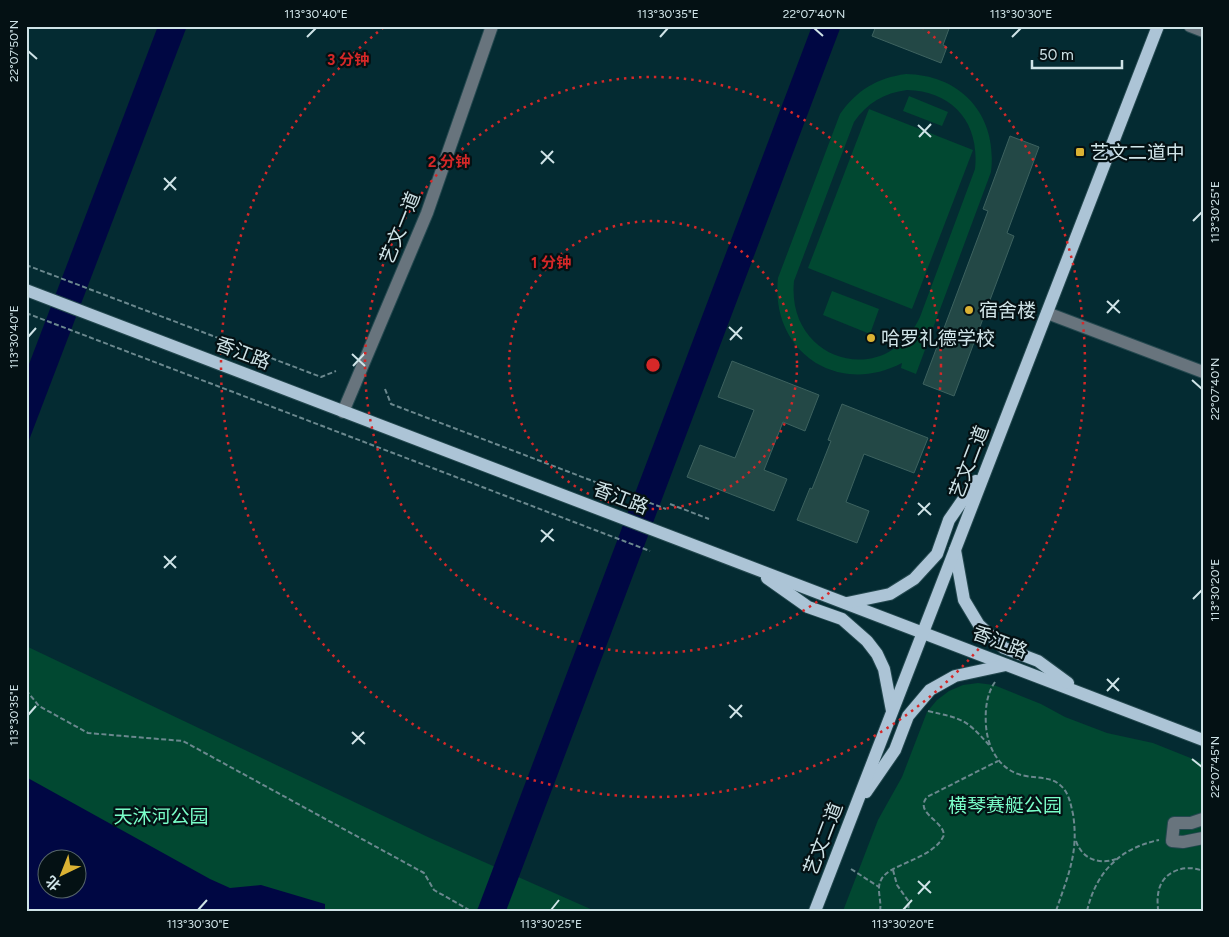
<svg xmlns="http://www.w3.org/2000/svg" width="1229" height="937" font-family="Figtree,'Noto Sans SC',sans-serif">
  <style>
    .green { fill: #014831; fill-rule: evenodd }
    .water { fill: #000743; fill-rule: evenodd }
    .building { fill: #234846; stroke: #3d625f }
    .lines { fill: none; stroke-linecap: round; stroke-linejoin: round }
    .minor-casing { stroke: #24484f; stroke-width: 14 }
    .major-casing { stroke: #24484f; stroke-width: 14 }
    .path { stroke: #6b888e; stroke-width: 2; stroke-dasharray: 5 2.5; stroke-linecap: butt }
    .minor { stroke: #68747d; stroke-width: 12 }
    .major { stroke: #acc4d6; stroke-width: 12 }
    .ticks { fill: none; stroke: #cfe3e7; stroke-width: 2 }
    .ring { fill: none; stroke: #d62828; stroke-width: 2.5; stroke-dasharray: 2.5 5 }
    .poi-dot { fill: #dbb233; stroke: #041114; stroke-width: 2 }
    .labels { text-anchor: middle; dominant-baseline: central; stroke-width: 4.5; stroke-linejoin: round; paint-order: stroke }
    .poi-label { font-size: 19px; fill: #cfe3e7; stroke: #041114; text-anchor: start }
    .street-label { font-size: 19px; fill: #cfe3e7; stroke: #041114 }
    .park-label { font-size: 19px; fill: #79fec8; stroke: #041114 }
    .centre { fill: #d62828; stroke: #041114; stroke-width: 2.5 }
    .ring-label { font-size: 15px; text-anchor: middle; font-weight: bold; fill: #d62828; stroke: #041114; stroke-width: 4.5; stroke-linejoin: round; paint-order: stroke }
    .neatline { fill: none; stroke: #cfe3e7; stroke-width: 2 }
    .ticks-label { font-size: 12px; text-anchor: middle; fill: #cfe3e7 }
  </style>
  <rect width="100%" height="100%" fill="#042b32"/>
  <g class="green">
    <path d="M906,74C962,75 998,116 991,172L916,374L901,368L902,363C837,397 770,351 778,278L840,114C857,90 877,78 906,74ZM907,90C953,91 980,123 975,169L920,317C886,391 786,362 794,281L854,122C867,103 884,93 907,90Z"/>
    <polygon points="909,96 948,112 942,126 903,111"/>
    <polygon points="869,109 973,150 912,309 808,268"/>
    <polygon points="832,291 879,309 870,334 823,315"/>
    <path d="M26,646L430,838L595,911H26ZM48,860H78V890H48Z"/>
    <polygon points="978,683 994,685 1041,704 1065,717 1107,733 1153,743 1203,763 1203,911 843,911 878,820 902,777 927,712 937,700 949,691 963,685"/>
  </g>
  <g class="water">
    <polygon points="158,26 187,26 26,448 26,372"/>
    <polygon points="812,26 841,26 506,911 476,911 478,908"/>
    <path d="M26,777L210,879L230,888L261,885L325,904V911H26ZM48,860H78V890H48Z"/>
  </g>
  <g class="building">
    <polygon points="876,26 950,26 943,45 947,47 941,63 872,36"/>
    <polygon points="1010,136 1039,147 1007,233 1014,236 954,396 923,384 988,211 983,209"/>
    <polygon points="732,361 819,395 805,431 783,422 764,470 787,479 774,511 687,477 700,445 735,458 754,410 718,397"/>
    <polygon points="842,404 928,438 914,473 864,454 846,502 869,511 857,543 797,520 810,488 812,489 831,441 828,440"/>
  </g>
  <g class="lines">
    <g class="minor-casing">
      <g id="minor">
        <polyline points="1190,26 1203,31"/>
        <polyline points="1047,313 1203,372"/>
        <polyline points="343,412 427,213 492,26"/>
        <polyline points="1203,819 1191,823 1174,823 1172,841 1183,842 1203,838"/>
      </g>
    </g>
    <g class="major-casing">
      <g id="major">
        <polyline points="26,290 1203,740"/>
        <polyline points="955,550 964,600 979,625 1004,648 1038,661 1068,683"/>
        <polyline points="767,578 808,607 842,619 867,641 877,654 884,669 892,711"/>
        <polyline points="847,603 890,594 914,579 937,554 949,520 976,481"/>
        <polyline points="866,792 895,750 908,716 930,690 955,676 1006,665"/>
        <polyline points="815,911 1158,26"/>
      </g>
    </g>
    <g class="path">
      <polyline points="26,265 321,377 336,371"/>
      <polyline points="26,313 650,551"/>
      <polyline points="385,389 391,404 666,509"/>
      <polyline points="670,504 709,519"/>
      <path d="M995,682C986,695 985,711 986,726C988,750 1001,772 1026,776C1042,779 1056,776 1066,792C1070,799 1071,806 1073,814C1079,853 1068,875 1056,911"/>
      <polyline points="26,690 39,706 88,733 183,741 424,873 434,890 471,911"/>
      <path d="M928,711C962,719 965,718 989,745"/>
      <path d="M1076,841C1082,859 1099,865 1116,859"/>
      <polyline points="851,869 879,887"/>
      <polyline points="893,870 897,885 909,902 908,911"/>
      <path d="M880,911C882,901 876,889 881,880C889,863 933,860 944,835C943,820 914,813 927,797L998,761"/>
      <path d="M1087,911C1096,872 1120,848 1159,840"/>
      <path d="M1158,911C1158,906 1157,900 1158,895C1160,872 1184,863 1203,871"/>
    </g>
    <use href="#minor" class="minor"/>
    <use href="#major" class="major"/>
  </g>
  <path class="ticks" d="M814,28L823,36M307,37L316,28M660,37L668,28M1012,37L1021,28M28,51L37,59M918,125L931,137M919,137L931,124M541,151L554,163M541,164L553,151M164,178L176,190M164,190L176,177M1193,221L1202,212M1107,301L1120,313M1107,313L1119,300M729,327L742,339M28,337L36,328M730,340L742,327M352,354L365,366M353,366L365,353M1192,380L1202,389M918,503L931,515M918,515L930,503M541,530L554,541M541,542L553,529M164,556L176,568M164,568L176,556M1193,599L1202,590M1107,679L1119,691M1107,691L1119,678M729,705L742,717M28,715L36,706M730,718L742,705M352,732L365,744M352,744L364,732M1192,759L1202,767M918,881L931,893M918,894L930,881M198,910L207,900M551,910L559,900M903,910L912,900"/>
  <g class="ring">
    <circle cx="653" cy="365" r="144"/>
    <circle cx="653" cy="365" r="288"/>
    <path d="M922 27A432 432 0 1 1 384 27"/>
  </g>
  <g class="poi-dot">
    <rect x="1075" y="147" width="10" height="10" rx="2.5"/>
    <circle cx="969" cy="310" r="5"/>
    <circle cx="871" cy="338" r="5"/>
  </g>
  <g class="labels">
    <g class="poi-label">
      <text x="1090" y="152">艺文二道中</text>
      <text x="979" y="310">宿舍楼</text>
      <text x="881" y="338">哈罗礼德学校</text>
    </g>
    <g class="street-label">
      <text transform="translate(400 228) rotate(-68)">艺文一道</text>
      <text transform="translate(243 353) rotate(21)">香江路</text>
      <text transform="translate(969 462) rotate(-69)">艺文二道</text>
      <text transform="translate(621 498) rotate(21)">香江路</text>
      <text transform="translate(1000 642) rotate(21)">香江路</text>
      <text transform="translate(823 839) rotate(-69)">艺文二道</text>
    </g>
    <g class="park-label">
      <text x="1005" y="805">横琴赛艇公园</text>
      <text x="161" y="816">天沐河公园</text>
    </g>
  </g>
  <circle cx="653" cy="365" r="8" class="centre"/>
  <g class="ring-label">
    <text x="348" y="65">3 分钟</text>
    <text x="449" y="167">2 分钟</text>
    <text x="551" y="268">1 分钟</text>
  </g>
  <rect width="1229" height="937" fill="none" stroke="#041114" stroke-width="55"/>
  <g transform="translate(62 874) rotate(223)"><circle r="24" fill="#041114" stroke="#556568"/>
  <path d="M0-4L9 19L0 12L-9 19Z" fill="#dbb233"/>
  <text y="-8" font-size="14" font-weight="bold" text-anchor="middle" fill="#cfe3e7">北</text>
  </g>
  <path d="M1032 60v8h90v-8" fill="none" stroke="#cfe3e7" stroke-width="2.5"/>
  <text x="1039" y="60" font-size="15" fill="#cfe3e7" stroke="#041114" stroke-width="4" paint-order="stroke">50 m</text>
  <rect x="28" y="28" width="1174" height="882" class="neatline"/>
  <g class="ticks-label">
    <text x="316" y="18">113°30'40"E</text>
    <text x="668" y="18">113°30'35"E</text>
    <text x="814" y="18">22°07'40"N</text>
    <text x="1021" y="18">113°30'30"E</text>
    <text transform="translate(14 51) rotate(-90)" y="4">22°07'50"N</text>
    <text transform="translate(1215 212) rotate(-90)" y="4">113°30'25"E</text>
    <text transform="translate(14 337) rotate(-90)" y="4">113°30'40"E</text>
    <text transform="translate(1215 389) rotate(-90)" y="4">22°07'40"N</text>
    <text transform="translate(1215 590) rotate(-90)" y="4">113°30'20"E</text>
    <text transform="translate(14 715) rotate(-90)" y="4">113°30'35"E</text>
    <text transform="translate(1215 767) rotate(-90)" y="4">22°07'45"N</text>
    <text x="198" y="928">113°30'30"E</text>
    <text x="551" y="928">113°30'25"E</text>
    <text x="903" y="928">113°30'20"E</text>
  </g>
</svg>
